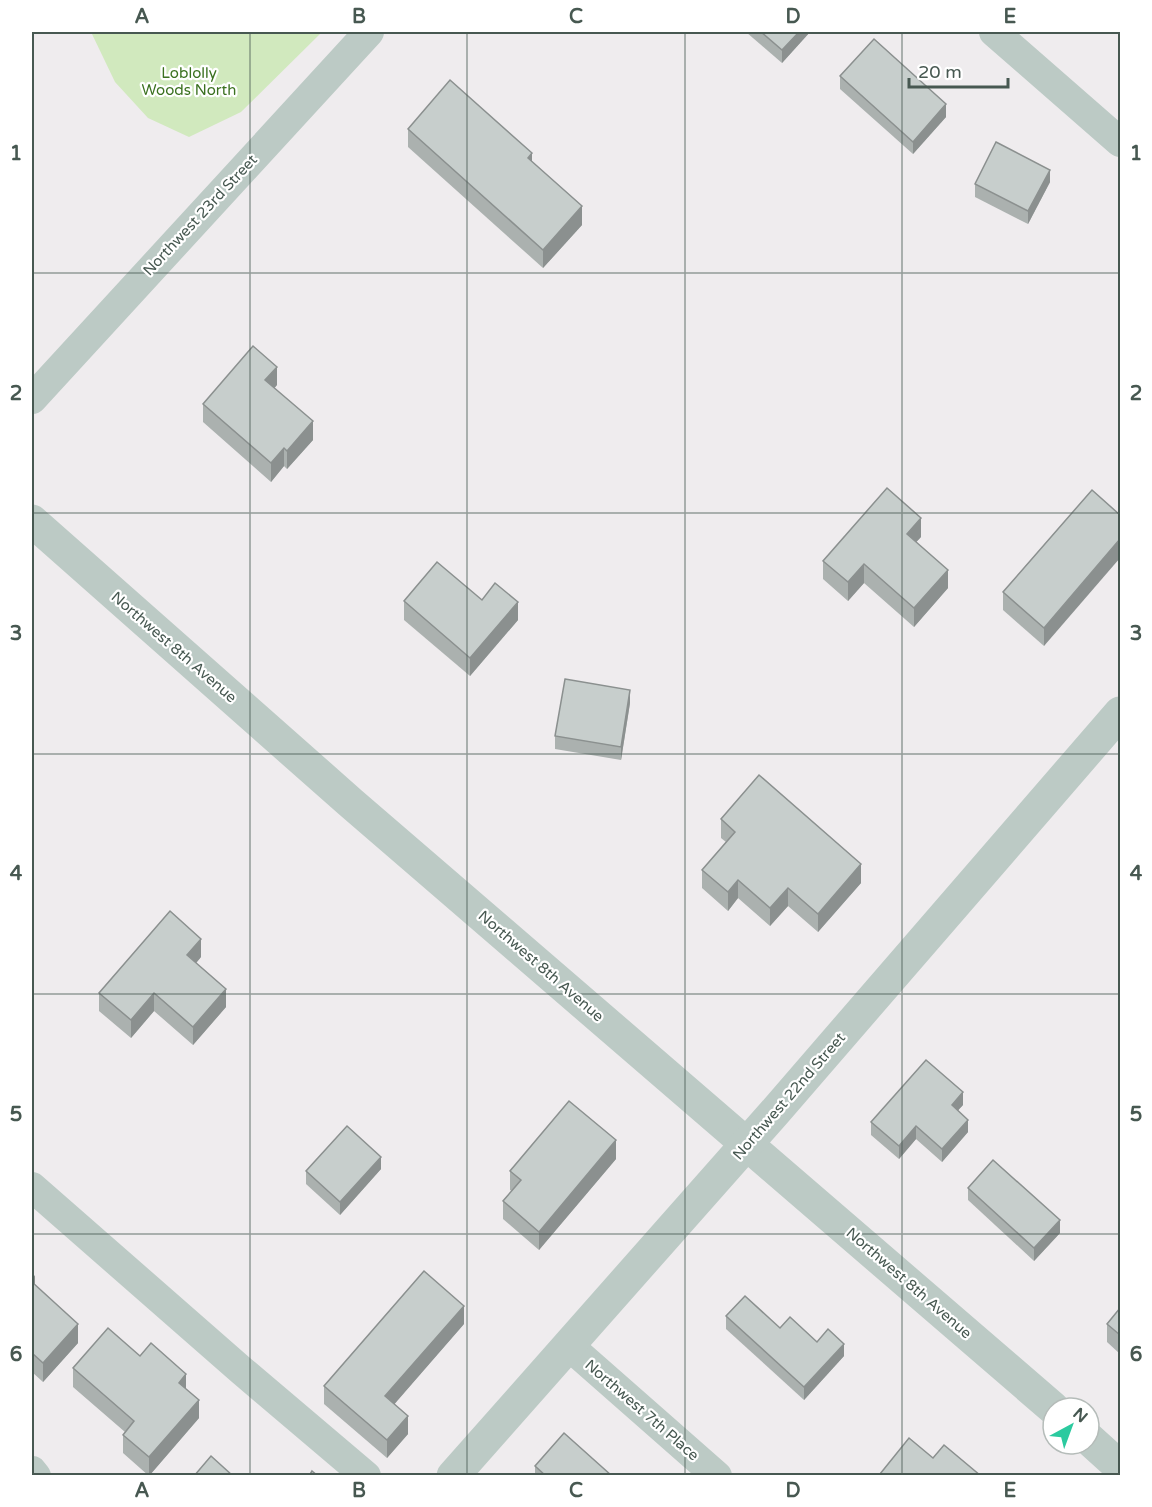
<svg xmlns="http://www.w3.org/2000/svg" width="1152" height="1507" font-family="'Varela Round',sans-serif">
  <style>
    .green { fill: #d1e9be }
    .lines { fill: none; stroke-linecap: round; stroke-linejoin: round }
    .minor { stroke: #bccac5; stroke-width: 30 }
    .tertiary { stroke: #bccac5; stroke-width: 33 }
    .wall { fill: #abb1af }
    .shaded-wall { fill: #8b908f }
    .building { fill: #c7cecc; stroke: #8b908f; stroke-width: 1.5 }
    .grid { fill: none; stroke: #475851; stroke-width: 1.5; stroke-opacity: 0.55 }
    .labels { text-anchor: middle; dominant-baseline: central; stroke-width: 4.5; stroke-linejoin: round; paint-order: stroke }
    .park-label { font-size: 15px; fill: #3b7120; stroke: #fff }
    .street-label { font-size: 15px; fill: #475851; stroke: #fff }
    .neatline { fill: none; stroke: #475851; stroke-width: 2 }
    .grid-label { font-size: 20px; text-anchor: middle; font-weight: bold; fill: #475851 }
  </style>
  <rect width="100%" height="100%" fill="#efecee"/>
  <polygon class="green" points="91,32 322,32 241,112 189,137 148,118 115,82"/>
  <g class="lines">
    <g class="minor">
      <polyline points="994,32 1120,142"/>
      <polyline points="32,399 369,32"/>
      <polyline points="32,1187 241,1370 366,1476"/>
      <polyline points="568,1345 717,1476"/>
      <polyline points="32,1471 36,1476"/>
    </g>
    <g class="tertiary">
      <polyline points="32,521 351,803 1053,1408"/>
      <polyline points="1089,1439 1120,1467"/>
      <polyline points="453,1476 774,1113 1120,713"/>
    </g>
  </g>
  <g class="wall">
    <polygon points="746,32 810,32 782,63"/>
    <polygon points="840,76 946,117 913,154 840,89"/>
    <polygon points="408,129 532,162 582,225 543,268 408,147"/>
    <polygon points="1050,182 1028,224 975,197 975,184"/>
    <polygon points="277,385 274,388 313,440 287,469 284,466 271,482 203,422 203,404"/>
    <polygon points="1092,490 1044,646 1003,610 1003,592"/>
    <polygon points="921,537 916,542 948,588 914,627 864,583 848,601 823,579 823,561"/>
    <polygon points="482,600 518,620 470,676 404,620 404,601"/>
    <polygon points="630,703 621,760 555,749 555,736"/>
    <polygon points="721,819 861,883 818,932 788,906 770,926 738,898 728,911 702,888 702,870 726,842 721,838"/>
    <polygon points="201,957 196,963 226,1007 193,1045 154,1011 131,1038 99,1011 99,993"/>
    <polygon points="963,1105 958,1110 968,1132 942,1162 916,1139 899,1159 871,1135 871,1122"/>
    <polygon points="616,1159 539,1250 503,1219 503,1201 512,1191 510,1190 510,1171"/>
    <polygon points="381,1169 340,1215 306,1184 306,1171"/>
    <polygon points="968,1188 1060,1233 1034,1261 968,1200"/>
    <polygon points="32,1272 35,1285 78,1343 43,1382 32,1372"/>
    <polygon points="1120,1308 1120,1354 1107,1342 1107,1324"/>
    <polygon points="726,1316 780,1328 817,1342 844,1356 804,1400 726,1329"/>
    <polygon points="464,1324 394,1404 408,1434 387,1458 324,1404 324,1386"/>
    <polygon points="140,1356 186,1389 199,1418 149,1476 123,1453 123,1435 125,1432 73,1387 73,1368"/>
    <polygon points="535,1466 612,1476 535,1476"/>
  </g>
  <g class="shaded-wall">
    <polygon points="799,32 810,32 782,63 782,50"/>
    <polygon points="946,104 946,117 913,154 913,142"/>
    <polygon points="532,153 532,172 528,158"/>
    <polygon points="1050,170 1050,182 1028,224 1028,211"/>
    <polygon points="582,206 582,225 543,268 543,250"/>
    <polygon points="277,367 277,385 265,399 265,380"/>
    <polygon points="313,421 313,440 287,469 287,451"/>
    <polygon points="284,448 284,466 271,482 271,463"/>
    <polygon points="921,518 921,537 907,552 907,534"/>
    <polygon points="1120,539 1120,558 1044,646 1044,628"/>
    <polygon points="864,564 864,583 848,601 848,582"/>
    <polygon points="948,570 948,588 914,627 914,608"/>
    <polygon points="518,602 518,620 470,676 470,658"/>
    <polygon points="630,690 630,703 621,760 621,747"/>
    <polygon points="861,864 861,883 818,932 818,914"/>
    <polygon points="738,880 738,898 728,911 728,892"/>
    <polygon points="788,888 788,906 770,926 770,908"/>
    <polygon points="201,939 201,957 187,974 187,955"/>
    <polygon points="226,989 226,1007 193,1045 193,1027"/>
    <polygon points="154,993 154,1011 131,1038 131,1020"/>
    <polygon points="963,1092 963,1105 952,1117 952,1105"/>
    <polygon points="968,1120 968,1132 942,1162 942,1149"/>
    <polygon points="916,1126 916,1139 899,1159 899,1146"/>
    <polygon points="616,1140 616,1159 539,1250 539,1232"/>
    <polygon points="381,1157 381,1169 340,1215 340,1202"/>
    <polygon points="1060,1220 1060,1233 1034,1261 1034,1248"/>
    <polygon points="35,1275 35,1293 32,1297 32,1279"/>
    <polygon points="464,1306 464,1324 385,1415 385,1396"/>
    <polygon points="78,1324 78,1343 43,1382 43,1363"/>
    <polygon points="844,1344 844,1356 804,1400 804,1387"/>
    <polygon points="186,1374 186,1393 179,1383"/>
    <polygon points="199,1400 199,1418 149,1476 149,1457"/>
    <polygon points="408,1416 408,1434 387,1458 387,1440"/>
  </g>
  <g class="building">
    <polygon points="761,32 799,32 782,50"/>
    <polygon points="874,39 946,104 913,142 840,76"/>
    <polygon points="450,80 532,153 528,158 582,206 543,250 408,129"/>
    <polygon points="996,142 1050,170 1028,211 975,184"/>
    <polygon points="253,346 277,367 265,380 313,421 287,451 284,448 271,463 203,404"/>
    <polygon points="887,488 921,518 907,534 948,570 914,608 864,564 848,582 823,561"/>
    <polygon points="1092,490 1120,515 1120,539 1044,628 1003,592"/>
    <polygon points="437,562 482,600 495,583 518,602 470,658 404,601"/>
    <polygon points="565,679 630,690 621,747 555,736"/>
    <polygon points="759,775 861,864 818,914 788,888 770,908 738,880 728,892 702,870 735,832 721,819"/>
    <polygon points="170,911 201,939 187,955 226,989 193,1027 154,993 131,1020 99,993"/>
    <polygon points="926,1060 963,1092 952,1105 968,1120 942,1149 916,1126 899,1146 871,1122"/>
    <polygon points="569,1101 616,1140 539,1232 503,1201 521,1180 510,1171"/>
    <polygon points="347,1126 381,1157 340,1202 306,1171"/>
    <polygon points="993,1160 1060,1220 1034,1248 968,1188"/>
    <polygon points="424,1271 464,1306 385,1396 408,1416 387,1440 324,1386"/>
    <polygon points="32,1282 78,1324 43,1363 32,1353"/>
    <polygon points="745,1296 780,1328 790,1317 817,1342 828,1329 844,1344 804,1387 726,1316"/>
    <polygon points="1120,1308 1120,1335 1107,1324"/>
    <polygon points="108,1328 140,1356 151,1343 186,1374 179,1383 199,1400 149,1457 123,1435 134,1421 73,1368"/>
    <polygon points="564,1433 612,1476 546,1476 535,1466"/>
    <polygon points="909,1438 933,1458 944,1445 981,1476 882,1476 880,1474"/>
    <polygon points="211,1456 233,1476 194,1476"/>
    <polygon points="312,1471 318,1476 309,1476"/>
  </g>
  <path class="grid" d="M250,32V1476M467,32V1476M685,32V1476M902,32V1476M32,273H1120M32,513H1120M32,754H1120M32,994H1120M32,1234H1120"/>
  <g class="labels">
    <g class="park-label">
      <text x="189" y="73">Loblolly<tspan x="189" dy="17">Woods North</tspan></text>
    </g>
    <g class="street-label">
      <text transform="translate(200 215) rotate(-47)">Northwest 23rd Street</text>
      <text transform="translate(174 647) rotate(41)">Northwest 8th Avenue</text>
      <text transform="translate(541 966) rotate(41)">Northwest 8th Avenue</text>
      <text transform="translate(789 1096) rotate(-49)">Northwest 22nd Street</text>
      <text transform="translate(909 1283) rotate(41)">Northwest 8th Avenue</text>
      <text transform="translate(642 1410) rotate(41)">Northwest 7th Place</text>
    </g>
  </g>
  <rect width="1152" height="1507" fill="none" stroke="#ffffff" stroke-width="66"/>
  <g transform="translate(1071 1426) rotate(41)"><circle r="28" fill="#ffffff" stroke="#b5bcb9" stroke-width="1.5"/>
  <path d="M0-4.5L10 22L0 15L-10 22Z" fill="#2bca9f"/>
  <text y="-9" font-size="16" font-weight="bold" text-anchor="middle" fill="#475851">N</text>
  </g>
  <path d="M909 78v9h99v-9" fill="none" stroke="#475851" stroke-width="3"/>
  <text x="918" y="78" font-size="18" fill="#475851" stroke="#ffffff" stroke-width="4.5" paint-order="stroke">20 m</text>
  <rect x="33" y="33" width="1086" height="1441" class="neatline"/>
  <g class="grid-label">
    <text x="142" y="23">A</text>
    <text x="359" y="23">B</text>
    <text x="576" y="23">C</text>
    <text x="793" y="23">D</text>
    <text x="1010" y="23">E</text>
    <text x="16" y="160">1</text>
    <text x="1136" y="160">1</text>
    <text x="16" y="400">2</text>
    <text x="1136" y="400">2</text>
    <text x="16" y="640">3</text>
    <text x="1136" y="640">3</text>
    <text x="16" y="880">4</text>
    <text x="1136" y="880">4</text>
    <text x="16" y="1121">5</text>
    <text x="1136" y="1121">5</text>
    <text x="16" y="1361">6</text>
    <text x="1136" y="1361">6</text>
    <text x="142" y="1497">A</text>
    <text x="359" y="1497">B</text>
    <text x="576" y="1497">C</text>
    <text x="793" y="1497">D</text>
    <text x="1010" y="1497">E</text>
  </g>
</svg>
